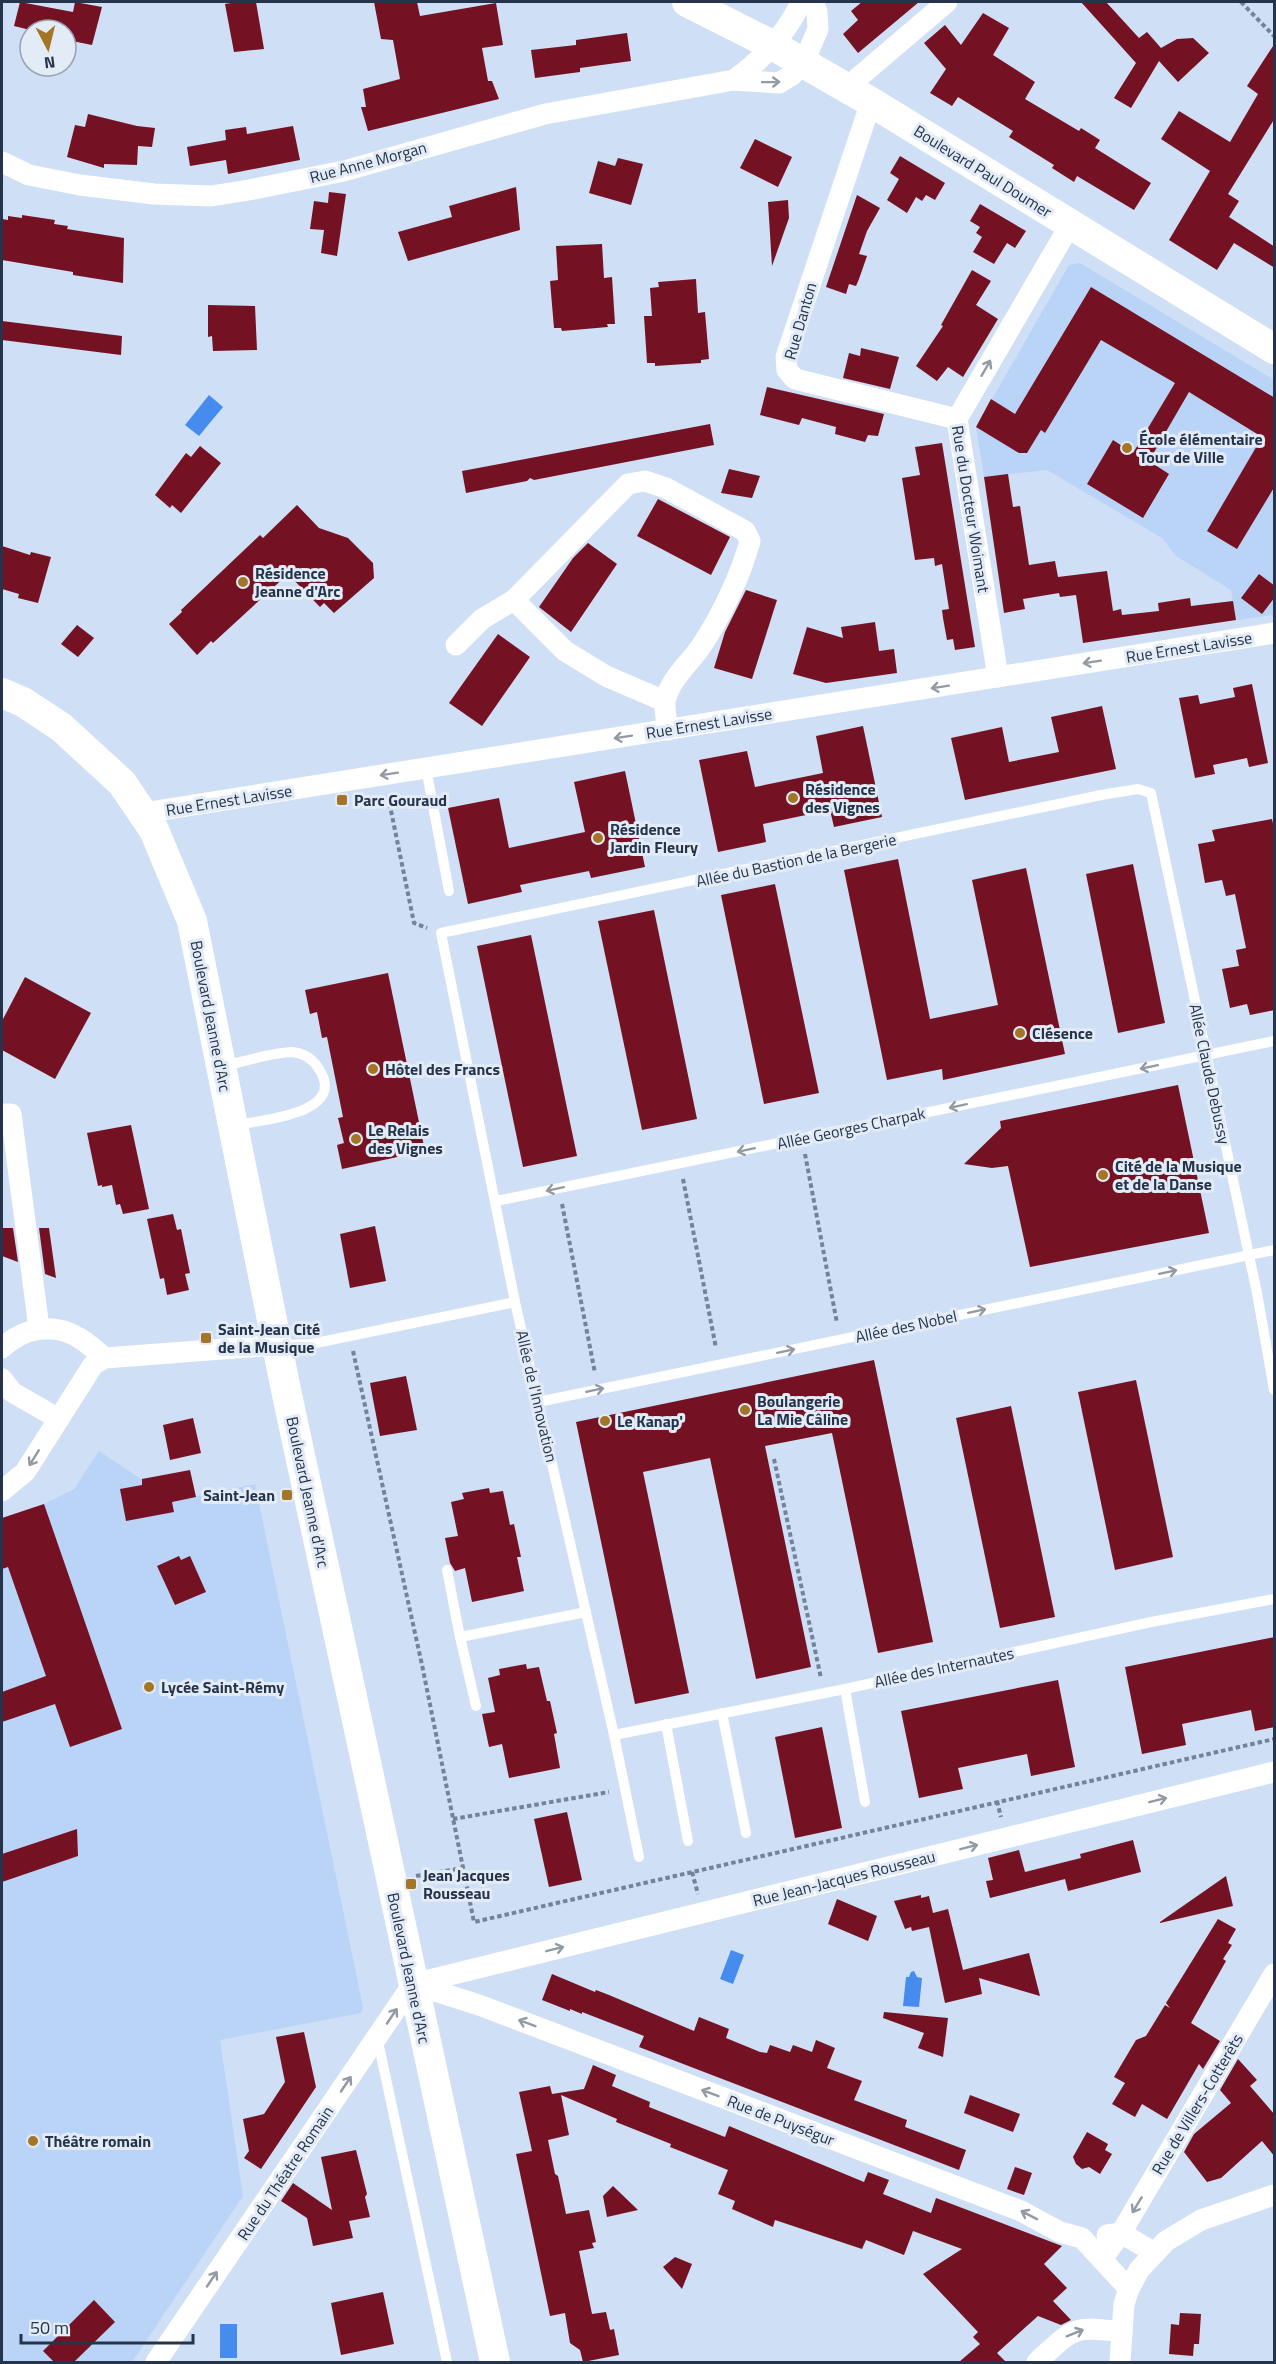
<svg xmlns="http://www.w3.org/2000/svg" width="1276" height="2364" viewBox="0 0 1276 2364" font-family="'Titillium Web',sans-serif">
<rect width="100%" height="100%" fill="#cfdff5"/>
<g fill="#bad4f8">
<polygon points="1080,263 1274,380 1274,615 1236,620 1231,590 1176,556 1162,538 1047,470 984,477 976,427 1069,265"/>
<polygon points="99,1451 141,1479 159,1476 164,1503 255,1484 363,2007 361,2013 220,2040 243,2196 132,2362 2,2362 2,1518 44,1504 74,1489"/>
</g>
<g fill="#458cee">
<polygon points="209,395 223,407 199,436 185,425"/>
<polygon points="731,1950 744,1955 733,1984 720,1979"/>
<polygon points="914,1971 917,1977 922,1978 919,2007 903,2006 906,1977 909,1977 911,1972"/>
<rect x="220" y="2324" width="17" height="34"/>
</g>
<g fill="#741224">
<polygon points="20,2 73,12 75,2 102,7 92,45 67,40 66,30 30,30 14,26"/>
<polygon points="237,2 256,2 264,49 234,52 225,4"/>
<polygon points="374,2 417,2 420,16 496,3 503,45 482,48 488,81 492,81 499,99 368,131 361,107 366,107 363,89 400,79 393,40 381,39"/>
<polygon points="862,2 919,2 858,53 843,34 858,20 851,11"/>
<polygon points="1081,2 1106,2 1139,38 1147,32 1161,48 1177,39 1193,38 1209,53 1178,82 1159,61 1131,108 1114,98 1136,63"/>
<polygon points="983,13 1009,28 993,55 1035,82 1025,99 1079,131 1081,128 1100,140 1095,148 1151,183 1134,210 1077,176 1074,182 1052,168 1054,165 1009,137 1013,131 958,97 952,106 930,93 946,69 924,43 945,25 961,45"/>
<polygon points="627,33 631,61 580,68 580,72 535,78 531,50 576,45 576,40"/>
<polygon points="1275,43 1275,118 1228,194 1239,201 1229,217 1275,247 1275,268 1234,243 1217,270 1169,240 1210,171 1161,139 1179,111 1230,142 1258,94 1247,86"/>
<polygon points="88,114 137,126 155,128 152,147 138,146 137,165 104,164 104,168 67,157 75,125 85,127"/>
<polygon points="293,126 300,160 228,174 226,160 190,166 187,147 226,140 225,130 246,127 247,134"/>
<polygon points="755,139 792,157 778,187 740,168"/>
<polygon points="900,156 945,183 935,200 926,195 922,201 916,197 907,213 887,200 899,179 890,173"/>
<polygon points="618,158 643,164 631,205 589,193 598,161 615,166"/>
<polygon points="516,187 520,230 408,261 398,232 452,217 449,206"/>
<polygon points="329,192 346,194 337,256 321,253 324,230 310,229 314,201 328,203"/>
<polygon points="857,195 880,208 867,231 859,254 867,256 859,279 856,286 849,284 846,294 826,287"/>
<polygon points="788,200 789,218 772,266 768,202"/>
<polygon points="980,204 1026,231 1015,248 1007,243 994,264 973,252 982,237 976,233 980,227 970,221"/>
<polygon points="22,215 55,220 54,224 68,226 67,229 124,238 123,283 73,275 73,272 2,260 2,219 8,220 8,216 22,218"/>
<polygon points="602,244 604,278 612,277 615,324 607,324 608,327 562,331 561,328 554,328 550,281 558,280 556,246"/>
<polygon points="972,270 991,281 976,305 998,319 963,377 948,367 937,381 916,366 943,326 941,325"/>
<polygon points="696,279 698,313 705,312 709,359 701,360 701,363 655,366 655,363 647,363 644,316 652,316 650,288 659,287 658,282"/>
<polygon points="1091,287 1275,398 1275,486 1237,549 1207,531 1262,437 1189,392 1149,461 1169,474 1143,518 1087,484 1113,440 1133,453 1175,383 1101,340 1045,433 1041,430 1027,453 1019,453 976,427 991,399 1015,414"/>
<polygon points="208,305 255,306 257,350 213,351 212,336 208,337"/>
<polygon points="2,321 122,336 121,355 2,340"/>
<polygon points="861,348 899,357 890,389 843,378 849,353 860,356"/>
<polygon points="767,387 884,414 878,436 868,435 865,442 835,434 836,427 802,418 799,425 760,415"/>
<polygon points="710,424 714,445 534,480 530,478 527,481 466,493 462,471"/>
<polygon points="942,443 975,647 955,650 953,639 947,640 943,618 942,610 949,609 942,564 935,566 934,558 915,560 902,478 920,475 915,447"/>
<polygon points="200,446 221,463 181,513 172,505 170,508 155,495 186,453 191,457"/>
<polygon points="729,469 760,476 752,498 721,493"/>
<polygon points="1008,474 1013,507 1020,506 1029,565 1055,561 1058,577 1107,571 1113,611 1121,609 1122,615 1159,611 1158,603 1190,598 1191,606 1233,601 1236,620 1083,643 1076,595 1060,597 1059,593 1023,599 1025,609 1004,613 984,477"/>
<polygon points="658,499 730,537 711,575 637,536"/>
<polygon points="297,505 319,528 348,538 373,563 374,578 334,613 324,603 320,607 288,574 213,643 211,641 197,655 169,624 182,612 181,610 260,535 263,538"/>
<polygon points="588,543 617,564 571,632 539,607 573,558"/>
<polygon points="2,546 30,555 31,552 51,557 38,603 18,598 19,594 2,589"/>
<polygon points="1259,574 1275,586 1275,597 1262,614 1241,598"/>
<polygon points="746,590 777,600 752,679 714,668 725,632"/>
<polygon points="875,622 879,651 894,649 897,673 826,683 793,674 807,627 843,638 841,627"/>
<polygon points="77,625 94,638 78,657 61,644"/>
<polygon points="498,634 530,657 482,726 449,703"/>
<polygon points="1252,684 1268,763 1249,767 1247,758 1213,765 1215,774 1195,778 1179,698 1198,695 1200,704 1235,697 1233,688"/>
<polygon points="1102,706 1116,769 965,800 951,738 1002,727 1009,762 1059,752 1051,717"/>
<polygon points="863,726 882,817 834,827 830,810 763,824 766,842 718,852 699,760 747,751 755,787 823,773 816,736"/>
<polygon points="625,771 645,867 591,878 589,871 520,885 522,892 468,904 448,808 499,798 509,848 585,832 574,782"/>
<polygon points="1272,819 1275,833 1275,1010 1250,1015 1247,1004 1230,1008 1222,969 1239,966 1236,950 1246,948 1235,894 1226,896 1222,880 1205,883 1198,844 1215,841 1212,830"/>
<polygon points="898,859 930,1019 998,1005 972,880 1026,868 1065,1054 943,1080 942,1069 887,1080 844,870"/>
<polygon points="1133,864 1165,1023 1118,1033 1086,874"/>
<polygon points="775,884 819,1093 764,1104 721,895"/>
<polygon points="654,910 697,1119 642,1130 598,921"/>
<polygon points="531,935 577,1156 523,1167 477,946"/>
<polygon points="388,973 425,1151 342,1169 337,1145 344,1143 338,1118 343,1117 327,1037 322,1038 317,1012 310,1014 305,990"/>
<polygon points="25,977 91,1013 55,1079 2,1050 2,1021"/>
<polygon points="1178,1085 1209,1233 1030,1267 1008,1166 992,1168 964,1164 1001,1128 1000,1121"/>
<polygon points="131,1125 149,1209 123,1214 120,1204 116,1205 112,1185 102,1187 102,1185 98,1186 87,1133"/>
<polygon points="173,1214 177,1230 181,1229 190,1273 185,1274 189,1290 167,1295 164,1278 160,1279 147,1219"/>
<polygon points="375,1226 386,1281 350,1288 340,1234"/>
<polygon points="2,1228 13,1228 18,1262 2,1256"/>
<polygon points="39,1228 49,1228 56,1278 45,1274"/>
<polygon points="874,1360 933,1642 878,1653 832,1433 765,1446 811,1667 756,1679 710,1458 643,1472 689,1693 635,1704 576,1422"/>
<polygon points="406,1376 417,1430 380,1436 370,1383"/>
<polygon points="1136,1380 1173,1557 1115,1570 1078,1392"/>
<polygon points="1011,1406 1055,1617 1000,1628 956,1418"/>
<polygon points="193,1418 201,1453 170,1460 163,1425"/>
<polygon points="190,1470 196,1497 172,1502 174,1512 126,1521 120,1489 142,1485 142,1479"/>
<polygon points="489,1488 490,1493 503,1491 510,1525 514,1524 521,1557 517,1557 524,1591 472,1602 465,1568 455,1571 450,1563 445,1538 458,1536 451,1502 464,1499 462,1493"/>
<polygon points="44,1504 122,1729 70,1747 55,1704 2,1722 2,1692 46,1676 8,1567 2,1569 2,1518"/>
<polygon points="179,1556 181,1560 190,1556 206,1592 175,1605 157,1566"/>
<polygon points="1275,1637 1275,1727 1255,1731 1251,1710 1182,1724 1186,1745 1142,1754 1125,1667"/>
<polygon points="526,1664 527,1669 539,1667 547,1701 550,1701 557,1733 554,1734 560,1768 509,1778 502,1744 489,1747 482,1714 495,1712 488,1678 500,1675 499,1669"/>
<polygon points="1058,1680 1075,1767 1031,1776 1027,1754 958,1768 963,1789 919,1798 901,1711"/>
<polygon points="822,1727 842,1828 795,1838 775,1737"/>
<polygon points="567,1812 582,1880 549,1887 534,1819"/>
<polygon points="77,1829 78,1856 2,1882 2,1854"/>
<polygon points="1133,1840 1141,1872 1068,1891 1065,1879 990,1898 986,1881 993,1880 988,1858 1019,1850 1025,1872 1081,1858 1080,1854"/>
<polygon points="1226,1876 1233,1906 1160,1923 1160,1922"/>
<polygon points="921,1895 921,1898 929,1896 933,1913 948,1909 963,1970 1029,1953 1040,1996 979,1978 982,1994 945,2003 929,1927 912,1931 911,1927 905,1929 894,1901"/>
<polygon points="837,1899 877,1916 868,1941 828,1924"/>
<polygon points="1218,1919 1236,1929 1228,1943 1232,1945 1223,1959 1226,1961 1191,2023 1220,2041 1203,2069 1199,2064 1167,2119 1142,2104 1135,2117 1112,2104 1125,2083 1114,2077 1136,2040 1146,2036 1165,2005 1170,2008 1166,2003"/>
<polygon points="552,1974 595,1992 596,1990 609,1995 694,2031 699,2017 729,2029 726,2038 760,2052 767,2053 770,2045 790,2052 793,2045 812,2052 816,2040 835,2048 827,2068 862,2081 854,2100 907,2120 905,2127 966,2150 959,2170 639,2047 644,2036 582,2012 582,2014 570,2009 570,2011 542,2000"/>
<polygon points="884,2012 948,2018 943,2057 918,2048 924,2033 883,2018"/>
<polygon points="304,2032 316,2087 261,2169 244,2158 249,2151 243,2119 264,2114 285,2082 276,2037"/>
<polygon points="1238,2059 1257,2080 1250,2086 1275,2115 1275,2157 1262,2141 1221,2178 1207,2182 1184,2152 1194,2134 1231,2103 1220,2090"/>
<polygon points="593,2065 616,2075 612,2086 650,2102 649,2107 725,2137 729,2126 864,2182 868,2172 889,2180 883,2194 931,2213 936,2198 1062,2246 1044,2264 1067,2288 1053,2301 1071,2320 1061,2325 1038,2316 997,2353 1006,2362 959,2362 980,2344 973,2337 978,2332 923,2274 962,2249 913,2231 904,2255 866,2240 862,2249 775,2220 773,2227 732,2209 735,2201 718,2194 728,2170 670,2147 671,2144 616,2122 617,2119 561,2095 569,2135 548,2140 555,2174 558,2176 566,2214 589,2210 596,2242 592,2243 594,2248 579,2251 592,2314 606,2312 610,2330 614,2329 619,2355 583,2362 580,2350 570,2343 565,2313 550,2316 516,2154 532,2151 519,2092 550,2086 552,2094 584,2089"/>
<polygon points="970,2095 1020,2114 1013,2132 964,2113"/>
<polygon points="1087,2132 1108,2144 1105,2150 1112,2154 1100,2174 1089,2167 1082,2169 1076,2164 1073,2157"/>
<polygon points="356,2150 367,2194 365,2197 370,2217 349,2221 353,2238 313,2246 307,2218 281,2201 293,2183 332,2210 321,2157"/>
<polygon points="1015,2167 1032,2173 1024,2195 1007,2189"/>
<polygon points="613,2186 638,2210 607,2217 603,2196"/>
<polygon points="675,2257 692,2264 682,2289 663,2267"/>
<polygon points="383,2292 394,2344 341,2355 331,2303"/>
<polygon points="94,2300 115,2322 74,2362 54,2362 43,2351"/>
<polygon points="1180,2313 1201,2314 1199,2344 1194,2344 1193,2356 1169,2354 1171,2324 1179,2325"/>
</g>
<g fill="none" stroke-linecap="round" stroke-linejoin="round">
<g stroke="#738399" stroke-width="4" stroke-dasharray="4.5 3" stroke-linecap="butt">
<polyline points="1241,2 1274,36"/>
<polyline points="388,796 414,923 427,928"/>
<polyline points="805,1154 837,1323"/>
<polyline points="683,1179 716,1348"/>
<polyline points="562,1204 595,1373"/>
<polyline points="353,1351 422,1665 474,1922 1274,1739"/>
<polyline points="774,1459 821,1678"/>
<polyline points="997,1801 1001,1817"/>
<polyline points="453,1819 609,1792"/>
<polyline points="692,1872 698,1894"/>
<polyline points="416,1876 463,1868"/>
</g>
<g stroke="#fff" stroke-width="10">
<polyline points="426,768 449,891"/>
<path d="M 223,1066 C 242,1062 274,1052 292,1052 C 304,1053 313,1059 319,1069 C 348,1114 261,1120 236,1125"/>
<polyline points="496,1201 1274,1041"/>
<polyline points="280,1345 311,1344 515,1302"/>
<polyline points="538,1402 1274,1250"/>
<polyline points="447,1570 460,1637"/>
<polyline points="845,1689 865,1802"/>
<polyline points="476,1706 460,1637 586,1612"/>
<polyline points="722,1713 746,1833"/>
<polyline points="666,1724 688,1841"/>
<polyline points="614,1735 845,1689 1151,1622 1274,1599"/>
<polyline points="639,1857 614,1735 515,1302 441,933 1101,795 1138,789 1151,793 1257,1293 1274,1390"/>
<polyline points="377,2037 447,2362"/>
</g>
<g stroke="#fff" stroke-width="21">
<path d="M 734,80 C 763,59 786,35 801,2"/>
<polyline points="846,88 947,2"/>
<polyline points="871,102 786,357 787,370 795,379 957,419"/>
<polyline points="2,162 29,175 80,185 154,194 211,196 249,190 344,171 545,114 734,80 779,83 792,75 803,64 818,29 817,12 813,2"/>
<polyline points="514,600 565,651 606,676 664,701"/>
<path d="M 456,645 L 482,619 L 514,600 L 628,484 L 645,481 L 666,488 L 745,531 L 750,541 C 741,575 721,616 702,645 C 691,662 671,678 666,698 C 663,707 667,720 668,730"/>
<polyline points="998,677 957,419 1070,225"/>
<polyline points="143,813 1274,633"/>
<polyline points="2,1114 11,1114 39,1328"/>
<path d="M 2,1348 C 22,1329 53,1321 79,1338 C 88,1343 96,1351 105,1358"/>
<polyline points="2,1379 12,1392 59,1419"/>
<polyline points="2,1491 25,1472 93,1365 105,1358 277,1345"/>
<polyline points="413,1984 1274,1772"/>
<polyline points="413,1984 479,2005 1021,2211 1060,2232 1082,2238 1129,2289"/>
<polyline points="1107,2235 1121,2233 1155,2253"/>
<polyline points="1102,2259 1121,2233 1274,1974"/>
<polyline points="156,2362 413,1984"/>
<path d="M 1037,2362 C 1073,2329 1072,2325 1122,2332"/>
<polyline points="1120,2362 1124,2304 1129,2289 1139,2270 1166,2241 1201,2220 1274,2195"/>
</g>
<g stroke="#fff" stroke-width="30">
<polyline points="687,2 774,46 871,102 1274,349"/>
<polyline points="2,693 23,702 61,727 122,783 154,830 192,921 286,1390 495,2362"/>
</g>
</g>
<defs><path id="oneway-shaft" d="M-6 0H5M1.5-3L5.5 0L1.5 3" fill="none" stroke-width="1.6" stroke-linecap="round" stroke-linejoin="round" transform="scale(1.5)"/></defs>
<g stroke="#929aa4">
<use href="#oneway-shaft" transform="translate(771 82) rotate(-1)"/>
<use href="#oneway-shaft" transform="translate(986 368) rotate(-60)"/>
<use href="#oneway-shaft" transform="translate(1092 662) rotate(171)"/>
<use href="#oneway-shaft" transform="translate(940 687) rotate(171)"/>
<use href="#oneway-shaft" transform="translate(623 737) rotate(171)"/>
<use href="#oneway-shaft" transform="translate(389 774) rotate(171)"/>
<use href="#oneway-shaft" transform="translate(1149 1067) rotate(168)"/>
<use href="#oneway-shaft" transform="translate(958 1106) rotate(168)"/>
<use href="#oneway-shaft" transform="translate(746 1150) rotate(168)"/>
<use href="#oneway-shaft" transform="translate(555 1189) rotate(168)"/>
<use href="#oneway-shaft" transform="translate(1168 1272) rotate(-12)"/>
<use href="#oneway-shaft" transform="translate(977 1311) rotate(-12)"/>
<use href="#oneway-shaft" transform="translate(786 1351) rotate(-12)"/>
<use href="#oneway-shaft" transform="translate(595 1390) rotate(-12)"/>
<use href="#oneway-shaft" transform="translate(34 1458) rotate(122)"/>
<use href="#oneway-shaft" transform="translate(1158 1800) rotate(-14)"/>
<use href="#oneway-shaft" transform="translate(969 1847) rotate(-14)"/>
<use href="#oneway-shaft" transform="translate(555 1949) rotate(-14)"/>
<use href="#oneway-shaft" transform="translate(392 2016) rotate(-56)"/>
<use href="#oneway-shaft" transform="translate(527 2023) rotate(-159)"/>
<use href="#oneway-shaft" transform="translate(346 2084) rotate(-56)"/>
<use href="#oneway-shaft" transform="translate(710 2093) rotate(-159)"/>
<use href="#oneway-shaft" transform="translate(1137 2205) rotate(121)"/>
<use href="#oneway-shaft" transform="translate(1029 2215) rotate(-153)"/>
<use href="#oneway-shaft" transform="translate(212 2279) rotate(-56)"/>
<use href="#oneway-shaft" transform="translate(1075 2333) rotate(-22)"/>
</g>
<g fill="#a37527" stroke="#e3ebf6" stroke-width="2">
<circle cx="1127" cy="448" r="6"/>
<circle cx="243" cy="582" r="6"/>
<circle cx="793" cy="798" r="6"/>
<rect x="336" y="794" width="12" height="12" rx="3"/>
<circle cx="598" cy="838" r="6"/>
<circle cx="1020" cy="1033" r="6"/>
<circle cx="373" cy="1069" r="6"/>
<circle cx="356" cy="1139" r="6"/>
<circle cx="1103" cy="1175" r="6"/>
<rect x="200" y="1332" width="12" height="12" rx="3"/>
<circle cx="745" cy="1410" r="6"/>
<circle cx="605" cy="1421" r="6"/>
<rect x="281" y="1489" width="12" height="12" rx="3"/>
<circle cx="149" cy="1687" r="6"/>
<rect x="405" y="1878" width="12" height="12" rx="3"/>
<circle cx="33" cy="2141" r="6"/>
</g>
<g text-anchor="middle" dominant-baseline="central" stroke-width="6" stroke-linejoin="round" paint-order="stroke">
<g font-size="16" fill="#25344a" stroke="#e3ebf6">
<text transform="translate(368 162) rotate(-15)">Rue Anne Morgan</text>
<text transform="translate(983 171) rotate(32)">Boulevard Paul Doumer</text>
<text transform="translate(800 321) rotate(-74)">Rue Danton</text>
<text transform="translate(971 509) rotate(81)">Rue du Docteur Woimant</text>
<text transform="translate(1189 647) rotate(-9)">Rue Ernest Lavisse</text>
<text transform="translate(709 723) rotate(-9)">Rue Ernest Lavisse</text>
<text transform="translate(229 800) rotate(-9)">Rue Ernest Lavisse</text>
<text transform="translate(796 860) rotate(-12)">Allée du Bastion de la Bergerie</text>
<text transform="translate(211 1016) rotate(79)">Boulevard Jeanne d'Arc</text>
<text transform="translate(1210 1074) rotate(78)">Allée Claude Debussy</text>
<text transform="translate(851 1128) rotate(-12)">Allée Georges Charpak</text>
<text transform="translate(906 1326) rotate(-12)">Allée des Nobel</text>
<text transform="translate(537 1396) rotate(77)">Allée de l'Innovation</text>
<text transform="translate(308 1492) rotate(78)">Boulevard Jeanne d'Arc</text>
<text transform="translate(944 1667) rotate(-12)">Allée des Internautes</text>
<text transform="translate(844 1878) rotate(-14)">Rue Jean-Jacques Rousseau</text>
<text transform="translate(409 1968) rotate(78)">Boulevard Jeanne d'Arc</text>
<text transform="translate(1197 2104) rotate(-59)">Rue de Villers-Cotterêts</text>
<text transform="translate(781 2120) rotate(21)">Rue de Puységur</text>
<text transform="translate(285 2173) rotate(-56)">Rue du Théatre Romain</text>
</g>
<g font-size="16" font-weight="bold" fill="#25344a" stroke="#e3ebf6" text-anchor="start">
<text x="1139" y="439">École élémentaire<tspan x="1139" dy="18">Tour de Ville</tspan></text>
<text x="255" y="573">Résidence<tspan x="255" dy="18">Jeanne d'Arc</tspan></text>
<text x="805" y="789">Résidence<tspan x="805" dy="18">des Vignes</tspan></text>
<text x="354" y="800">Parc Gouraud</text>
<text x="610" y="829">Résidence<tspan x="610" dy="18">Jardin Fleury</tspan></text>
<text x="1032" y="1033">Clésence</text>
<text x="385" y="1069">Hôtel des Francs</text>
<text x="368" y="1130">Le Relais<tspan x="368" dy="18">des Vignes</tspan></text>
<text x="1115" y="1166">Cité de la Musique<tspan x="1115" dy="18">et de la Danse</tspan></text>
<text x="218" y="1329">Saint-Jean Cité<tspan x="218" dy="18">de la Musique</tspan></text>
<text x="757" y="1401">Boulangerie<tspan x="757" dy="18">La Mie Câline</tspan></text>
<text x="617" y="1421">Le Kanap'</text>
<text x="275" y="1495" text-anchor="end">Saint-Jean</text>
<text x="161" y="1687">Lycée Saint-Rémy</text>
<text x="423" y="1875">Jean Jacques<tspan x="423" dy="18">Rousseau</tspan></text>
<text x="45" y="2141">Théâtre romain</text>
</g>
</g>
<rect width="1276" height="2364" fill="none" stroke="#25344a" stroke-width="6"/>
<g transform="translate(48 48) rotate(173)"><circle r="28" fill="#e3ebf6" stroke="#97a2b1" stroke-width="1.5"/>
<path d="M0-4.5L10 22L0 15L-10 22Z" fill="#a37527"/>
<text y="-9" font-size="16" font-weight="bold" text-anchor="middle" fill="#25344a">N</text>
</g>
<path d="M21 2334v9h172v-9" fill="none" stroke="#25344a" stroke-width="3"/>
<text x="30" y="2334" font-size="18" fill="#25344a" stroke="#e3ebf6" stroke-width="4.5" paint-order="stroke">50 m</text>
</svg>
